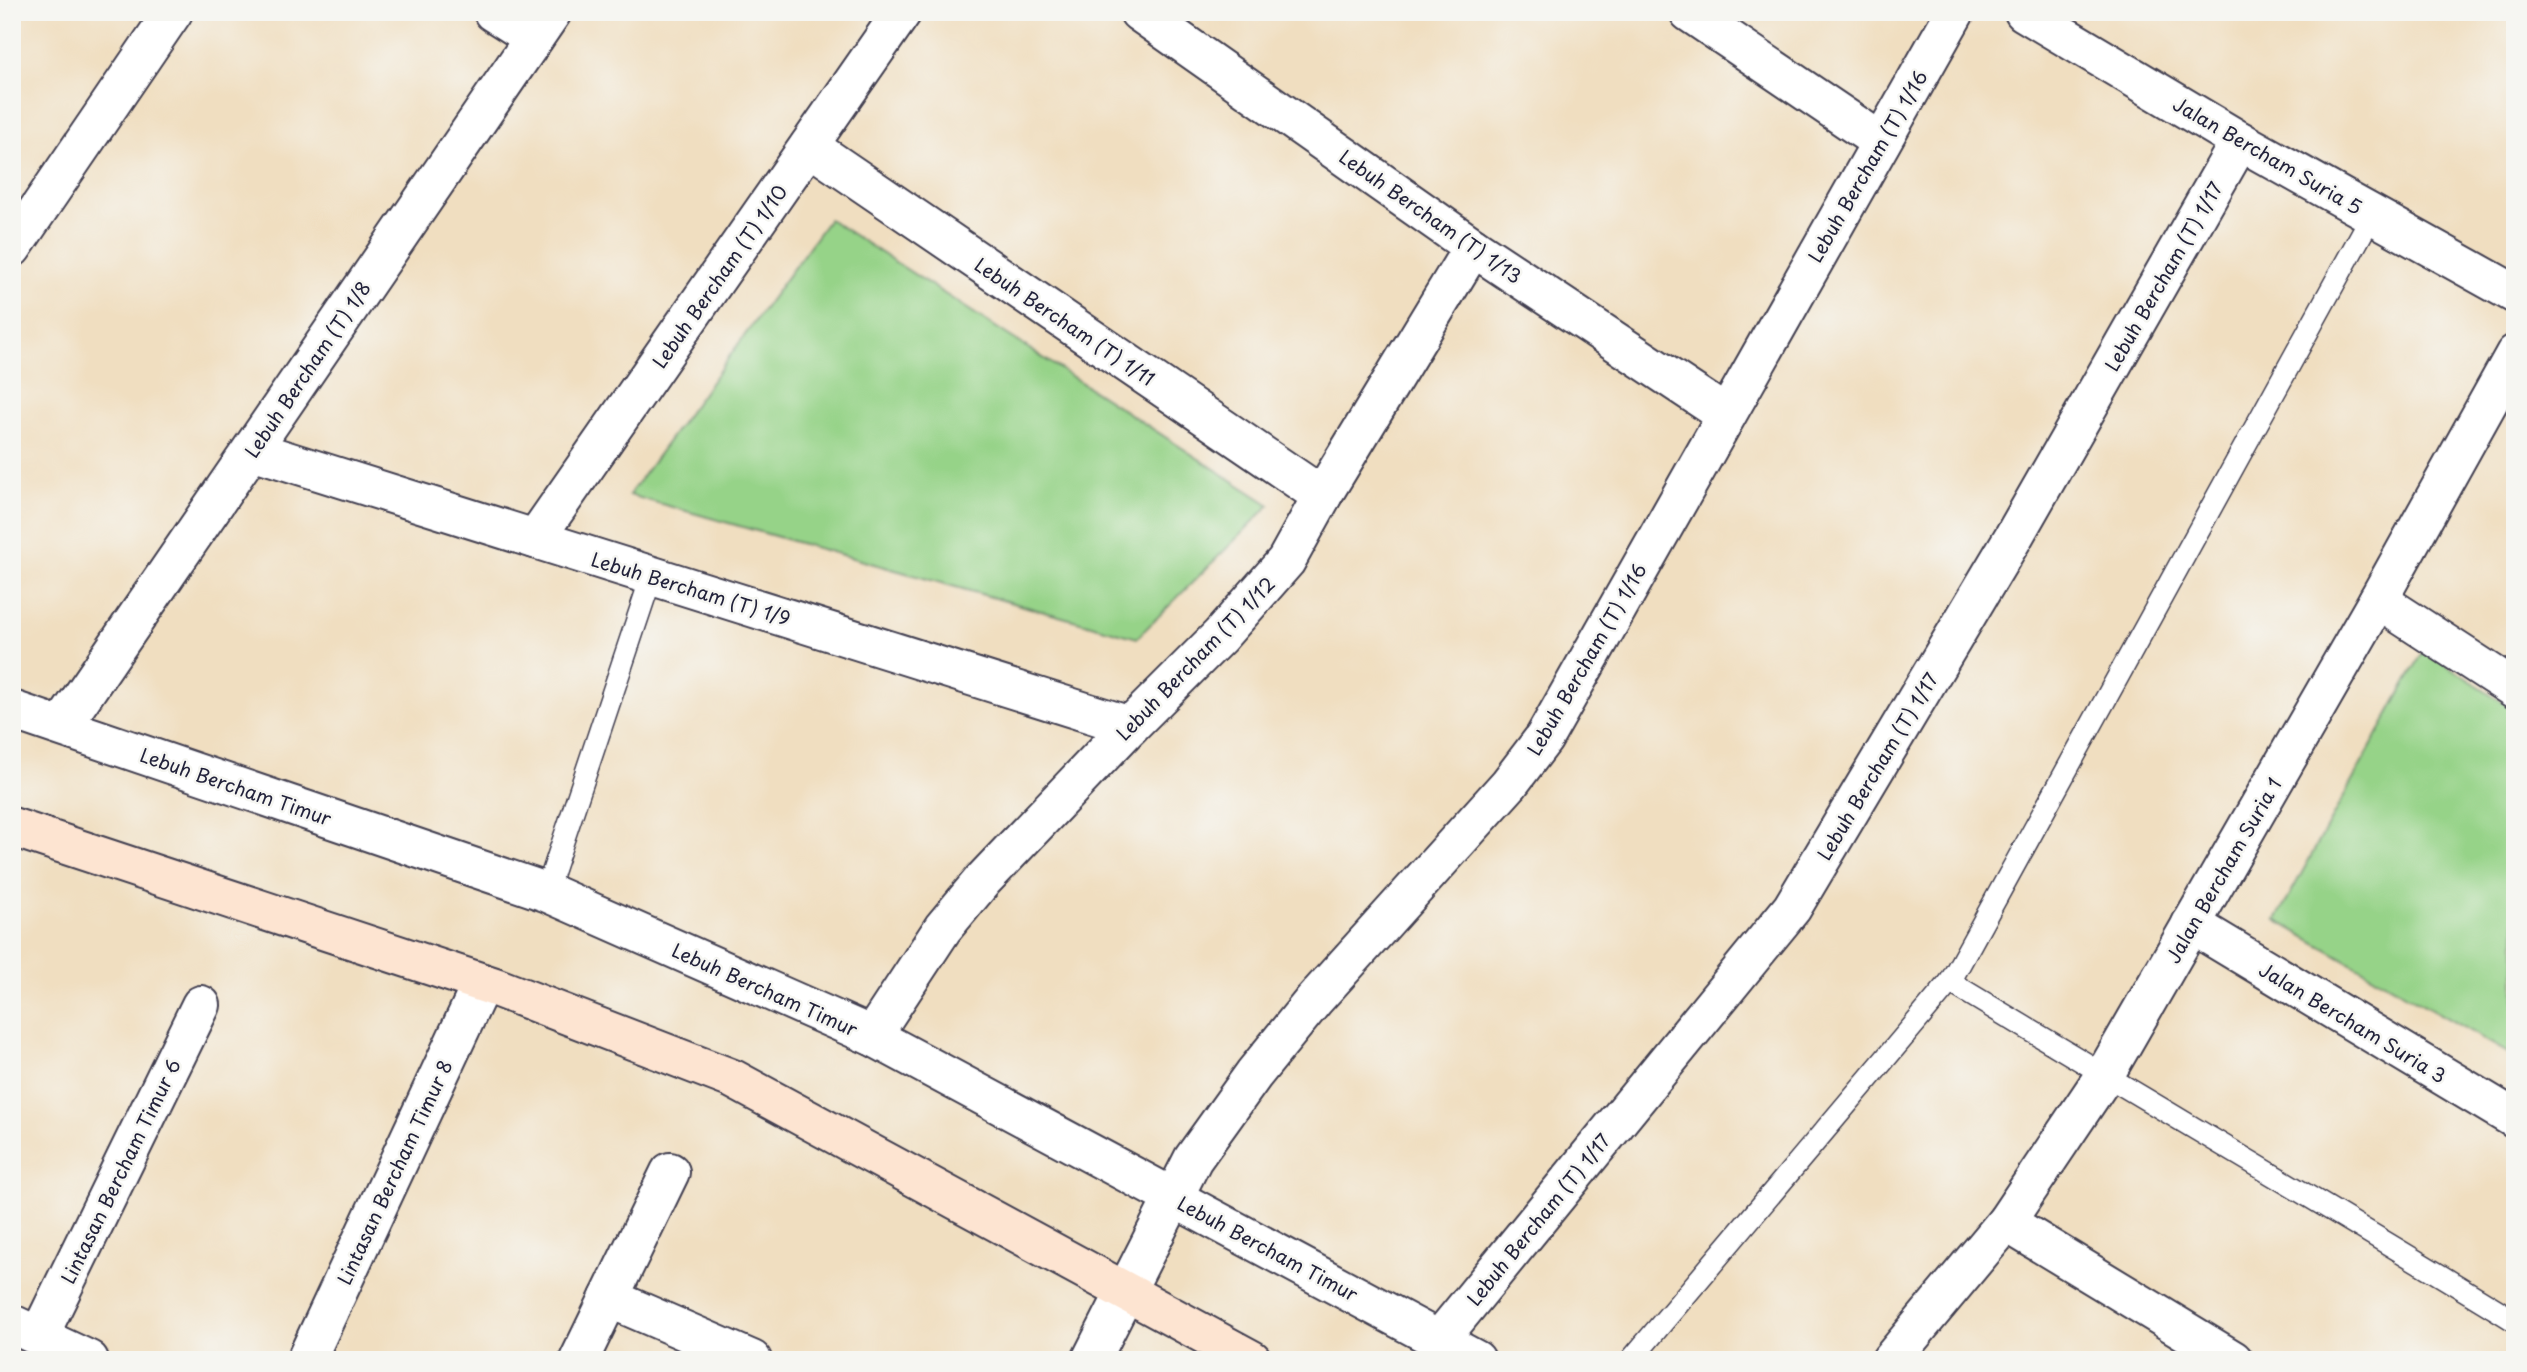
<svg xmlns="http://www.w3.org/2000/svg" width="2527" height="1372" viewBox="0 0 2527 1372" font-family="'Playpen Sans',sans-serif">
<rect width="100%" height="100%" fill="#f6f6f2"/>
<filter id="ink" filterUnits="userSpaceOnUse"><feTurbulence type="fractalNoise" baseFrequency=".0143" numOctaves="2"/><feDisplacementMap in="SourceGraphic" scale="14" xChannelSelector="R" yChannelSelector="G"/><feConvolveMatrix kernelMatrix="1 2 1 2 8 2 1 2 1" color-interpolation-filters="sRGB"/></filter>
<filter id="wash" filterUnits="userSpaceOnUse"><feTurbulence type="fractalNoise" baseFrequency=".00686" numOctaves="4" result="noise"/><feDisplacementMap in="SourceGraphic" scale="28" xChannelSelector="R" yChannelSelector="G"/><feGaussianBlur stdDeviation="1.57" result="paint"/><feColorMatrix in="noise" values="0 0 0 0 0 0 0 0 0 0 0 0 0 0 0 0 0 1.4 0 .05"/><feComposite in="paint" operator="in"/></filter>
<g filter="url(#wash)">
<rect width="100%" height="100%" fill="#f0dec0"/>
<g fill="#96d388" stroke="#5c7a62" stroke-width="2">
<polygon points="829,219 1270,505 1137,638 629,495"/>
<polygon points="2424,650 2515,710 2515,1057 2276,920"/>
</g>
</g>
<g filter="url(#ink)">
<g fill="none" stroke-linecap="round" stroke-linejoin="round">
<g stroke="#413e4f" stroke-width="24">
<g id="lane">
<polyline points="546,892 652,575"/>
<path d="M 1950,982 C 2138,1096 2328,1206 2515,1321"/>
<polyline points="1631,1360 1950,982 2372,215"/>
</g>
</g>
<g stroke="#413e4f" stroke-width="42">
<g id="street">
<polyline points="493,12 534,38"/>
<polyline points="1139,12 1473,247 1726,415"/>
<polyline points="1689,12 1881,142"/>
<polyline points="2024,12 2240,141 2515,294"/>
<polyline points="809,146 1322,496"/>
<polyline points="12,248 173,12"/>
<polyline points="252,450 1130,726"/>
<polyline points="535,539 902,12"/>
<polyline points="2378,600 2515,689"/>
<polyline points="12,710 546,892 872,1036 1476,1360"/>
<polyline points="62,726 552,12"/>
<polyline points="2191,924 2515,1119"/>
<polyline points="872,1036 943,928 983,880 1130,726 1220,636 1286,561 1322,496 1473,247"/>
<polyline points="2006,1222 2233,1360"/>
<polyline points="609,1298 752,1360"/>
<polyline points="12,1324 89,1360"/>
<polyline points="39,1336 201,1005"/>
<polyline points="1439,1340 1792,908 2014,536 2240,141"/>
<polyline points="306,1360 482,983"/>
<polyline points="579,1360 670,1172"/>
<polyline points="1091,1360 1193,1159 1254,1074 1314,1000 1509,784 1544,738 1955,12"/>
<polyline points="1891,1360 2006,1222 2104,1076 2378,600 2515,354"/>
</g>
</g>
<g stroke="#413e4f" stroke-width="42">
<polyline id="secondary" points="12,827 495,987 733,1079 1252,1360"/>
</g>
<use href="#lane" stroke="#fff" stroke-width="21"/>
<use href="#street" stroke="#fff" stroke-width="38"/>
<use href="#secondary" stroke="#fde4d1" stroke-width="38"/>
</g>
</g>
<g text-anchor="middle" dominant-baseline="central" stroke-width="5" stroke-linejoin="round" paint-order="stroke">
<g font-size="19" fill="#22223b" stroke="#f6f6f2">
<text transform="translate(2268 155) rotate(30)">Jalan Bercham Suria 5</text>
<text transform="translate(1867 166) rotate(-60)">Lebuh Bercham (T) 1/16</text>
<text transform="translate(1431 216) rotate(35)">Lebuh Bercham (T) 1/13</text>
<text transform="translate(719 276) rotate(-55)">Lebuh Bercham (T) 1/10</text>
<text transform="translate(2163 276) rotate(-60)">Lebuh Bercham (T) 1/17</text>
<text transform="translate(1065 321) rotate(34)">Lebuh Bercham (T) 1/11</text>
<text transform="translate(307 369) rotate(-56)">Lebuh Bercham (T) 1/8</text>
<text transform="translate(691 588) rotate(17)">Lebuh Bercham (T) 1/9</text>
<text transform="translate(1195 658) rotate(-46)">Lebuh Bercham (T) 1/12</text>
<text transform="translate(1586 659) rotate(-60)">Lebuh Bercham (T) 1/16</text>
<text transform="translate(1877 766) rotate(-59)">Lebuh Bercham (T) 1/17</text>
<text transform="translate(236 786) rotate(19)">Lebuh Bercham Timur</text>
<text transform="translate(2223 870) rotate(-60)">Jalan Bercham Suria 1</text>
<text transform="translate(765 989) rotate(24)">Lebuh Bercham Timur</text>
<text transform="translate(2353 1022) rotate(31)">Jalan Bercham Suria 3</text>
<text transform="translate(120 1171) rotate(-64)">Lintasan Bercham Timur 6</text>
<text transform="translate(394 1172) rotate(-65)">Lintasan Bercham Timur 8</text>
<text transform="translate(1538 1219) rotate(-51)">Lebuh Bercham (T) 1/17</text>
<text transform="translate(1268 1248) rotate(28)">Lebuh Bercham Timur</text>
</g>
</g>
<rect width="2527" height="1372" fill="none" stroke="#f6f6f2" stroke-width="42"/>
</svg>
